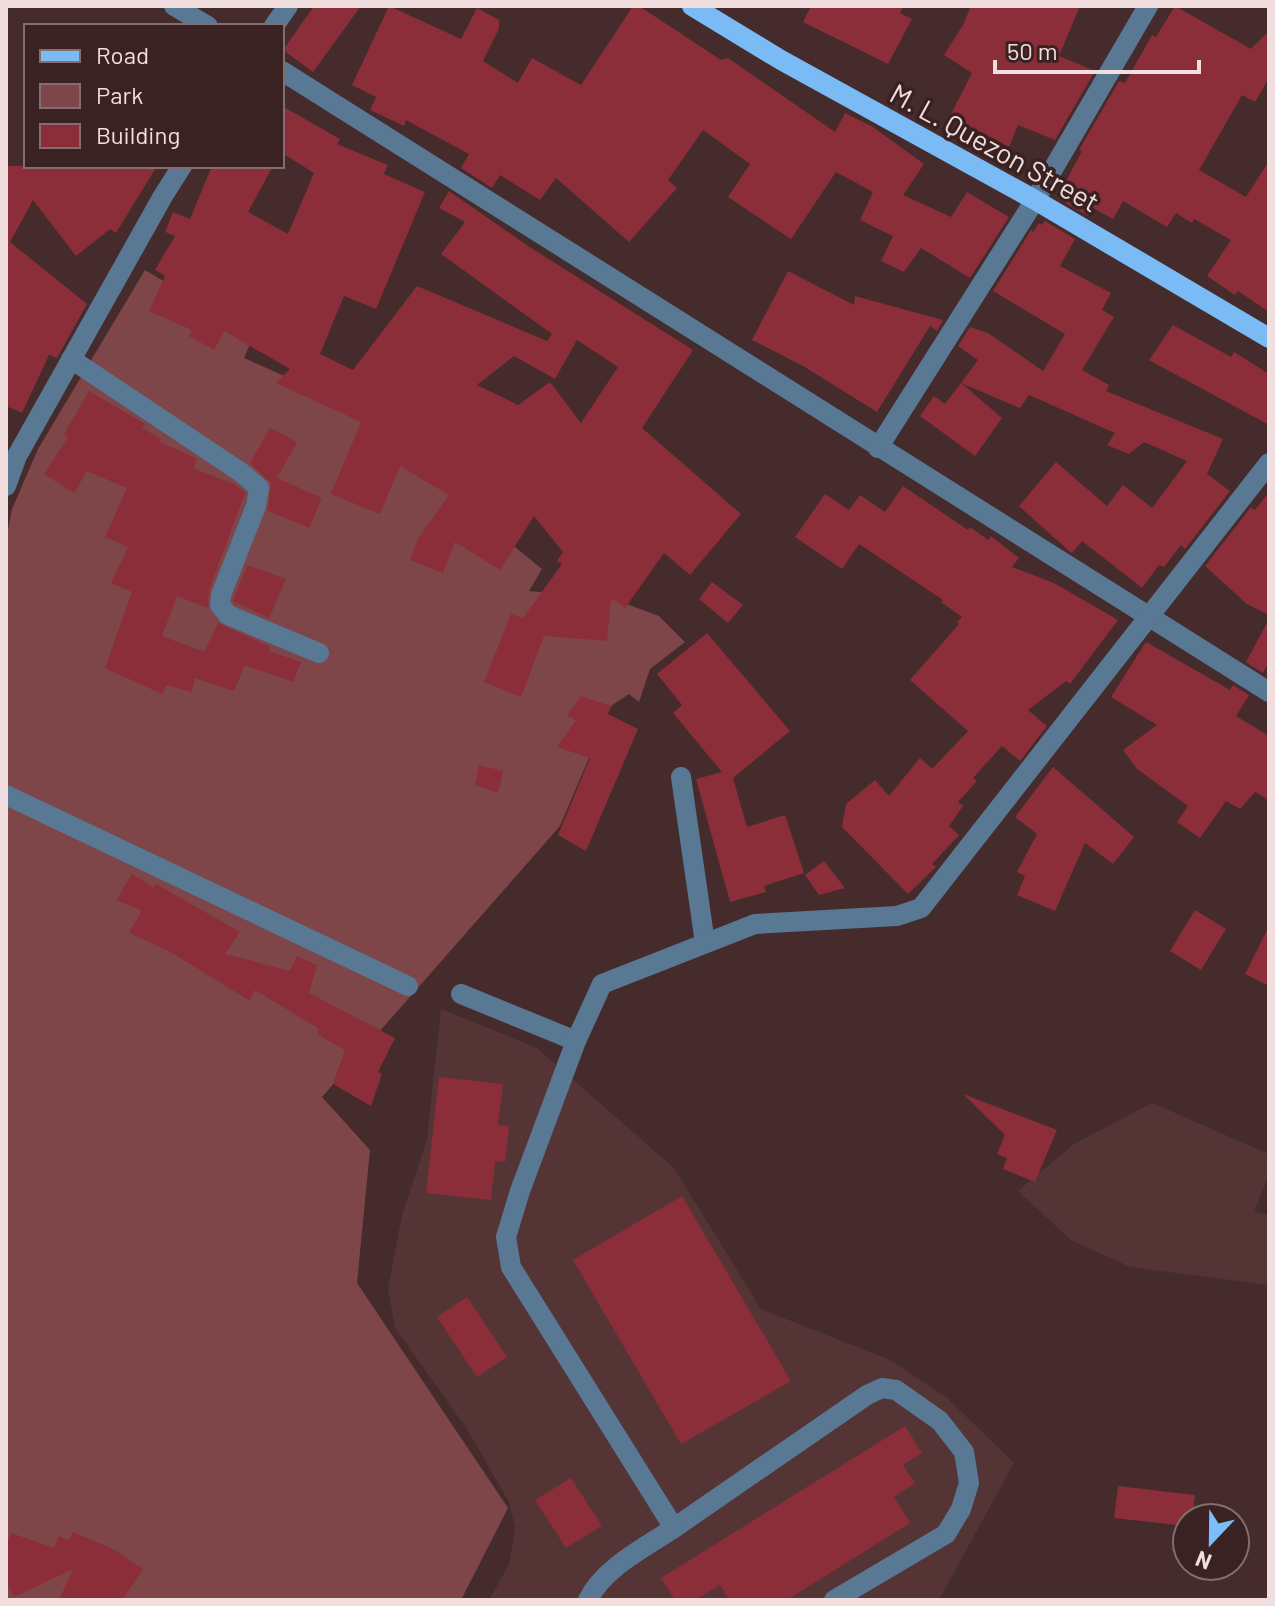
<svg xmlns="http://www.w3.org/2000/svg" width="1275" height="1606" viewBox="0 0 1275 1606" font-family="Barlow,sans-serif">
<rect width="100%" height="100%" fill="#452b2c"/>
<g fill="#553436">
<polygon points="441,1009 537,1048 674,1168 761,1309 890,1360 946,1397 1014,1463 939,1600 489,1600 509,1564 515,1528 509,1502 465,1426 395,1328 388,1289 402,1215 427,1139"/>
<polygon points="1152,1103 1269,1154 1269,1174 1254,1212 1269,1215 1269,1285 1130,1267 1071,1240 1018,1191 1074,1144"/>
</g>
<polygon fill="#7e4649" points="145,270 254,335 244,358 417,435 439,485 542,569 529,591 613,599 659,616 685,642 650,669 639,702 629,694 611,706 560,826 322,1097 370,1150 357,1283 508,1508 461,1600 6,1600 6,540 12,509 38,449"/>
<g fill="#8b2e39" fill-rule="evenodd">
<polygon points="314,6 361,6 313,72 283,50"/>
<polygon points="389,6 461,39 477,8 499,20 499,29 483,61 518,83 532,58 581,85 633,6 639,6 721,60 728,58 835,132 845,113 873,127 924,164 903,195 951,217 967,192 1009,217 970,278 921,248 904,272 881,261 893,236 860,220 873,192 836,172 791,239 728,197 750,164 703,130 668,180 677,188 629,242 556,178 540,200 500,175 492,188 461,168 469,154 406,120 404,126 370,110 376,97 352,85"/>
<polygon points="811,6 904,6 900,13 912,19 888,64 803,22"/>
<polygon points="971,6 1080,6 1059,56 1095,71 1055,140 1018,125 1009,147 950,116 972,73 944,55 963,25"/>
<polygon points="1175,6 1251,49 1269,31 1269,78 1255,102 1242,95 1199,170 1246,197 1269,161 1269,312 1238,291 1235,295 1207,276 1231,240 1194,219 1192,223 1176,213 1167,227 1123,201 1113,219 1093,208 1088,216 1057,198 1082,151 1079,150 1119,81 1125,83 1152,35 1156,37"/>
<path d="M 282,106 L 340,139 L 337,144 L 388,165 L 384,174 L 425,192 L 376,309 L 344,296 L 320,354 L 353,370 L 417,286 L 547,341 L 552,334 L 441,254 L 465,222 L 439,208 L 449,191 L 528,246 L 693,350 L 642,428 L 741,514 L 690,575 L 664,553 L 625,608 L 611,598 L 607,641 L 544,636 L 521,697 L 484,682 L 511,614 L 523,618 L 562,564 L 557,561 L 563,552 L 534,516 L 500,570 L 455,542 L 443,573 L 410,560 L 418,539 L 449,495 L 400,466 L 380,514 L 331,494 L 361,422 L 276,383 L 290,369 L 224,331 L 214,350 L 189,336 L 192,330 L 149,311 L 165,276 L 155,270 L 175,236 L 165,232 L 173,212 L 190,219 L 212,166 L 273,166 L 248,212 L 288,234 L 314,173 L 282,153 ZM 577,340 L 618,367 L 581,423 L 550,382 L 518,405 L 477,385 L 514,356 L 555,379 Z"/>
<polygon points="6,166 157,166 116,233 110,229 76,256 33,200 10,242 87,304 57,358 49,355 22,413 6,406"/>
<polygon points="1045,221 1075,239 1060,266 1111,293 1102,310 1114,317 1082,370 1109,385 1106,391 1223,439 1207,474 1230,491 1185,549 1181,545 1164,567 1159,565 1142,588 1082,541 1072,553 1069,551 1019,506 1056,462 1107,506 1123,485 1152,508 1187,461 1144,442 1129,454 1107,445 1115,433 1029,395 1020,408 961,383 978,360 958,346 970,327 988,333 1043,371 1065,334 993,291 1031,230 1033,232 1039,223 1042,225"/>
<polygon points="788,271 854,305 855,296 943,320 937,331 930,326 877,412 803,366 752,340"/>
<polygon points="1173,325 1231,357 1234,352 1269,374 1269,425 1149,360"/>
<polygon points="961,383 1002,418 975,456 920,416 934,396 945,404"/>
<polygon points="89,391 145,424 142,428 161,439 160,442 197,459 193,468 236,485 245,493 209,590 208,608 177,596 162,636 204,652 218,623 270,647 269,651 301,662 293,682 245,665 234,691 195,678 192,692 166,685 162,694 105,668 132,592 111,583 128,547 105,537 127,488 87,471 74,493 44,474 68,437 64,434"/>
<polygon points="270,428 297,442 277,478 322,498 309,528 268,511 271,483 250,463"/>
<polygon points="903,486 968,530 970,527 988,540 991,536 1019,558 1012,567 1054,583 1118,620 1070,684 1066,681 1028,710 1047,726 1020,761 1002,746 973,778 977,781 958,802 963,806 949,826 959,835 932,864 936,867 908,894 842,827 846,804 875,780 889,796 920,758 932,769 968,731 910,680 959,624 957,622 962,617 941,602 943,600 859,544 842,569 795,537 825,494 849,510 860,495 885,512"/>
<polygon points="1269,492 1269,615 1247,604 1205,566 1251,507 1255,510"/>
<polygon points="247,565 286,579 269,618 233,601"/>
<polygon points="712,582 743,605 728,623 699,599"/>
<polygon points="1269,619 1269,662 1263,673 1246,662"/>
<polygon points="707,633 790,731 733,778 747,827 785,815 804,873 764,886 766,892 730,902 696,779 722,772 673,713 682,705 657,674"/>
<polygon points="1146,642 1230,690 1233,685 1249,695 1236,716 1269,736 1269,800 1255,792 1240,809 1226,801 1200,838 1177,822 1188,806 1137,769 1123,750 1157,725 1111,697"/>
<polygon points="581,696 611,706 608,714 638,729 586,851 558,835 590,758 557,747 576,720 567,716"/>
<polygon points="479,765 503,771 498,793 475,785"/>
<polygon points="1053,767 1134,837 1113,864 1085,843 1055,911 1017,895 1025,876 1017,872 1037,834 1015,817"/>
<polygon points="824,861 845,888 819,895 805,875"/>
<polygon points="132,874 154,888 156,884 240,932 225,954 290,971 297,956 317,965 309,993 395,1038 378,1072 382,1074 371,1106 333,1084 345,1050 317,1034 319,1029 255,990 250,1001 169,951 129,933 142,910 116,900"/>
<polygon points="1195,910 1226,929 1201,970 1170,951"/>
<polygon points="1269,926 1269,986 1245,974"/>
<polygon points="439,1077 503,1084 498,1125 509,1126 505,1162 495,1161 491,1200 426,1193"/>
<polygon points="963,1094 1057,1130 1035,1182 1003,1169 1007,1158 997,1154 1005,1135"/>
<polygon points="682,1196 791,1381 681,1444 573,1260"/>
<polygon points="467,1297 507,1357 477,1377 437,1317"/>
<polygon points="905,1426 922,1453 903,1465 915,1483 894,1497 910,1523 787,1600 729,1600 720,1585 695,1600 675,1600 661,1578"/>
<polygon points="571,1478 602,1526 566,1548 535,1500"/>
<polygon points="1118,1486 1195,1495 1192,1518 1187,1518 1187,1526 1114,1518"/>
<polygon points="73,1532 113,1549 143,1569 122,1600 59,1600 73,1569 14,1597 6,1581 6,1545 11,1533 54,1548 59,1536 69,1540"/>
</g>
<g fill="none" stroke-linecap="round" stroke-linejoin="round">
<g stroke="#597894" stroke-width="20">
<polyline points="174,6 208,26"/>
<polyline points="274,26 288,6"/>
<polyline points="282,71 1269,692"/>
<polyline points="71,359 242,473 259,488 256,506 221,595 220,605 228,615 319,653"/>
<polyline points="878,448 1035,200 1148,6"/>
<polyline points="6,486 17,456 163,196 182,166"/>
<polyline points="681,777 705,943"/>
<polyline points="6,795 408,986"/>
<polyline points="461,994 576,1041"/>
<polyline points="674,1528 867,1395 882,1388 896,1390 940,1421 964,1452 969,1483 961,1509 946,1534 834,1600"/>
<path d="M 588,1600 C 603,1568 646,1547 674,1528 L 511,1267 L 506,1237 L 520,1191 L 576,1041 L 602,984 L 755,924 L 897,916 L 921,908 L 1269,463"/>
</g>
<polyline stroke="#7abbf5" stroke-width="20" points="692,6 781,60 1035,200 1269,338"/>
</g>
<g text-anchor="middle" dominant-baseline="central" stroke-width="7" stroke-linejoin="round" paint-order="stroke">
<g font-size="28" fill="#f1dfdf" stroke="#3a2122">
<text transform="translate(995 147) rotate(29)">M. L. Quezon Street</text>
</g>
</g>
<rect width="1275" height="1606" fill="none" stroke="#f1dfdf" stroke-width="16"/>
<rect x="24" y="24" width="260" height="144" fill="#3a2122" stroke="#836d6e" stroke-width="2"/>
<rect x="40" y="50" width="40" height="12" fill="#7abbf5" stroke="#836d6e" stroke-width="2"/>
<text x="96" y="64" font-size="24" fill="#f1dfdf">Road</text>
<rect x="40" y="84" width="40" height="24" fill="#7e4649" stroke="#836d6e" stroke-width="2"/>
<text x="96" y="104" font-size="24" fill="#f1dfdf">Park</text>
<rect x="40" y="124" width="40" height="24" fill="#8b2e39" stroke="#836d6e" stroke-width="2"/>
<text x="96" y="144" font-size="24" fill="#f1dfdf">Building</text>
<g transform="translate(1211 1542) rotate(202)"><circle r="38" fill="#3a2122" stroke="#836d6e" stroke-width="2"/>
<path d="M0-6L14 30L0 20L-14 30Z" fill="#7cbef9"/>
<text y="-12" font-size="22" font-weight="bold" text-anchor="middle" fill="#f1dfdf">N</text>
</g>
<path d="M995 60v12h204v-12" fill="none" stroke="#f1dfdf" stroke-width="4"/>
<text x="1007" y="60" font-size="24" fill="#f1dfdf" stroke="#3a2122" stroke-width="6" paint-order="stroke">50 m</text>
</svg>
